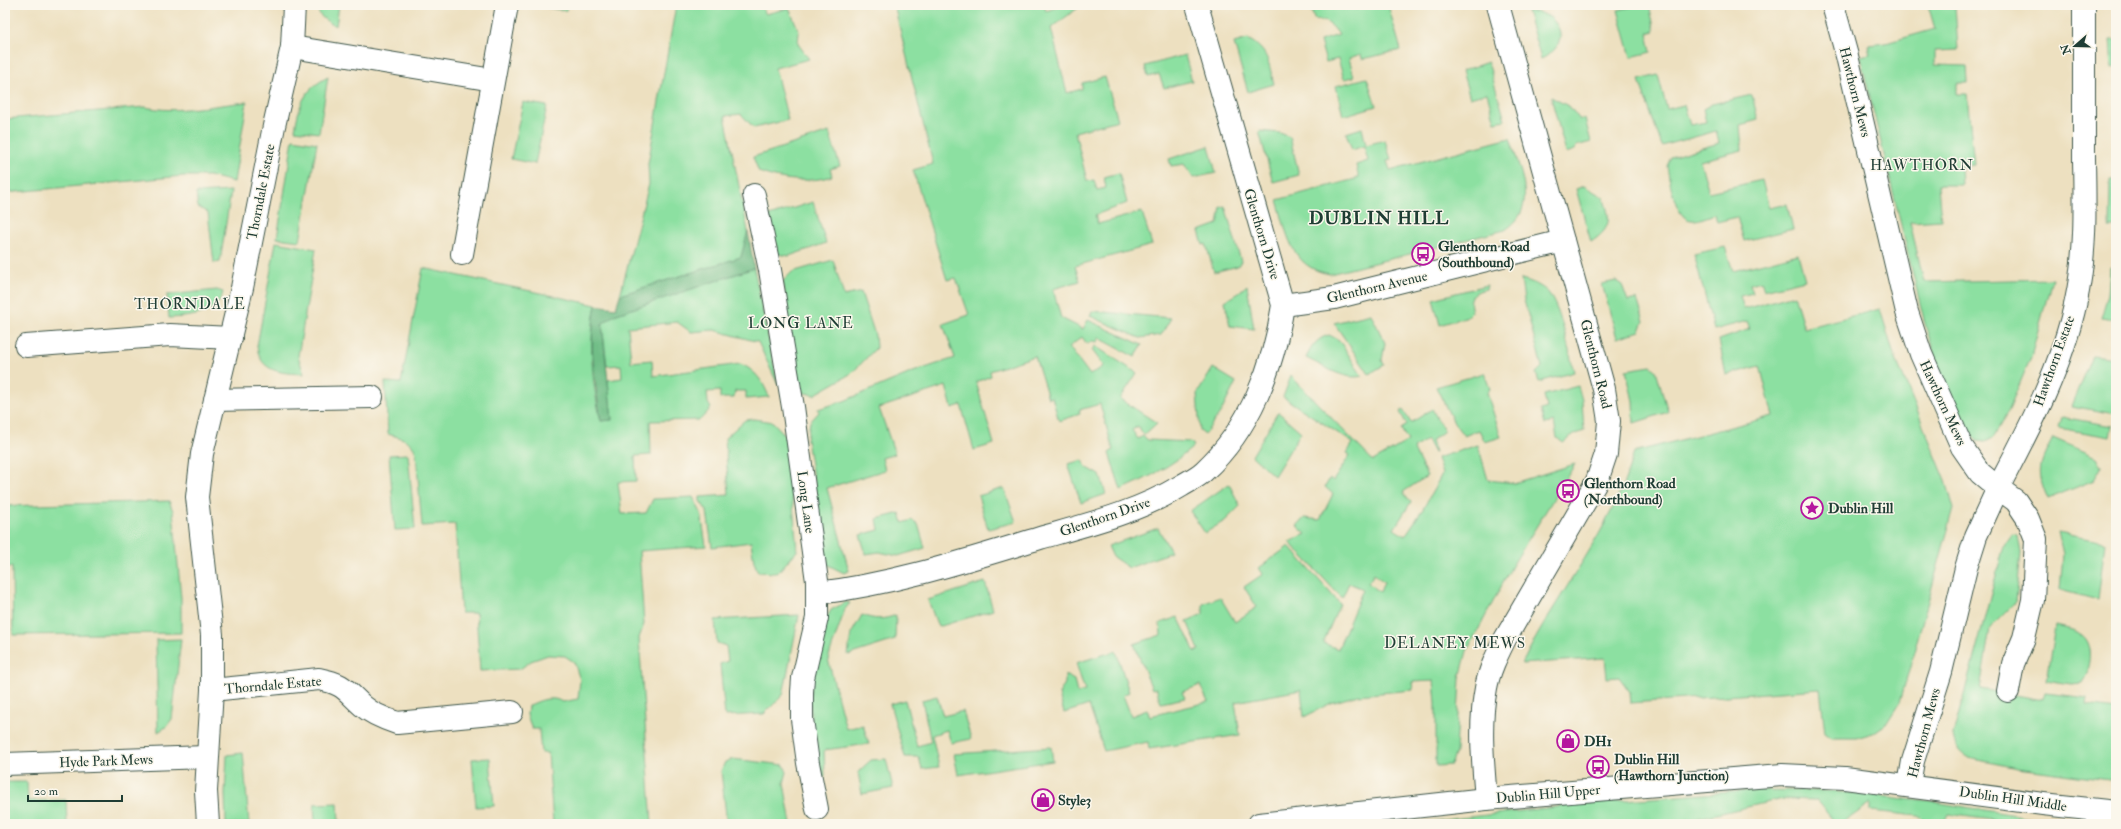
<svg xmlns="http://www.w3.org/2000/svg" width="2121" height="829" viewBox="0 0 2121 829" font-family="'IM FELL Double Pica',serif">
<rect width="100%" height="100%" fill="#fbf7ec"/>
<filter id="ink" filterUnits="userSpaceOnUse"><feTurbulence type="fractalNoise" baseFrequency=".025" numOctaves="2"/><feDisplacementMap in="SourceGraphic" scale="8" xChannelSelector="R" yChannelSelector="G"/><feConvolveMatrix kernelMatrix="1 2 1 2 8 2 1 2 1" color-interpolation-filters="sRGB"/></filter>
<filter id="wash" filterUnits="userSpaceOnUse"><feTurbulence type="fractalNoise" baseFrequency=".012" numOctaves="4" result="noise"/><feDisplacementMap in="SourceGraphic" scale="16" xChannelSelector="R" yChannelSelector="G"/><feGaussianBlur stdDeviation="0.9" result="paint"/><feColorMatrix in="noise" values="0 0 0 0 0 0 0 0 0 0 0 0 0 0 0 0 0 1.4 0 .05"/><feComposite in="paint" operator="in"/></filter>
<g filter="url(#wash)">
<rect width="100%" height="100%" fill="#ede0c0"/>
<g fill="#8ce0a1" stroke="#568e6a" fill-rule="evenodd">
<path d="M 316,5 L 339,5 L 336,26 C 326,21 318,17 316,5 Z"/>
<polygon points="545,5 567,5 566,11 544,7"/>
<polygon points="676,5 760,5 766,14 789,8 799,31 798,44 809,59 775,68 788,120 754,128 741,114 725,116 748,231 741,257 620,295 649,184 648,164"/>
<path d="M 894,5 L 906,5 L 907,9 L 921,5 L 1044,5 L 1046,11 L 1058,7 L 1058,5 L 1082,5 L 1051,28 L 1067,93 L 1082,89 L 1082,83 L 1105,77 L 1118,120 L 1075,132 L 1087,181 L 1094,180 L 1097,190 L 1106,188 L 1104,177 L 1119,173 L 1127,203 L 1095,215 L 1098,224 L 1142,212 L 1152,245 L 1075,266 L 1080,281 L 1053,289 L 1061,318 L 1083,329 L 1088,320 L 1142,345 L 1135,357 L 1099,338 L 1097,342 L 1093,341 L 1087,344 L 1082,337 L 1069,347 L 1090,375 L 1104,366 L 1092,350 L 1095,346 L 1137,373 L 1120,399 L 1157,423 L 1144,435 L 1138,426 L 1132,430 L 1138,439 L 1143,436 L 1148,440 L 1191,442 L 1194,446 C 1172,466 1148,478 1121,490 L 1109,453 L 1113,450 L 1100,404 L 1079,410 L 1080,414 L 1059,421 L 1052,397 L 1048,398 L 1035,356 L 990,371 L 991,376 L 976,382 L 994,444 L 974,450 L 961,405 L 952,408 L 946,386 L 879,408 L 895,454 L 882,458 L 885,470 L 827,488 L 849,571 L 844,573 L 828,565 L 826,560 L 807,439 L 810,422 L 819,412 L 818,409 L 844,401 L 913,372 L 955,358 L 943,324 L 969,315 L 956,278 L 947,280 L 913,170 L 933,164 Z"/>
<path d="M 1310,5 L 1388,5 L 1401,50 L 1362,59 L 1361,54 L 1349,58 L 1354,77 L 1344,79 L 1338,59 L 1326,62 L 1320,41 L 1339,35 C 1332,24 1327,21 1314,19 Z"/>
<polygon points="1639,5 1649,5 1655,31 1647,33 1651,52 1631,57 1618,10"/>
<path d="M 1928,5 L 1955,5 L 1958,50 L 1935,51 L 1935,65 L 1967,66 L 1968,83 L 1957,83 L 1957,94 L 1967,94 L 1974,165 L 1961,166 L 1962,185 L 1938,185 L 1941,220 L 1910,222 L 1924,282 L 2052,279 L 2031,357 L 2009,409 L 1993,438 L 1985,442 L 1977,441 C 1951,413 1938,364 1926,328 L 1860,56 L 1870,54 L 1868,45 L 1886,43 L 1935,29 Z"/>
<path d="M 1527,11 C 1536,12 1546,13 1553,20 C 1568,36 1557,52 1541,59 Z"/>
<path d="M 1248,39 C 1269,51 1268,62 1274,84 L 1248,92 L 1234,43 Z"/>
<polygon points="2110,40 2116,40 2116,67 2112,68"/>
<polygon points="1185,55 1192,81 1164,88 1159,74 1148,77 1145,66"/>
<polygon points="1488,62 1505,120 1495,122 1487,93 1470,98 1462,71"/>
<path d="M 1658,75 L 1667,109 L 1684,105 L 1690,125 L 1706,122 L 1703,109 L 1712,104 L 1752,95 L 1758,120 L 1740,125 L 1742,150 L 1700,161 L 1709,192 L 1762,180 L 1769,208 L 1787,204 L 1793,229 L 1744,241 L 1737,217 L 1717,222 L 1715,214 C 1708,216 1698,221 1691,220 C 1675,219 1669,178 1667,166 L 1671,157 L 1719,143 L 1716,131 L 1662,146 L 1639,80 Z"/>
<path d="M 328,77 L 319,133 L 295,130 C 299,105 303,90 328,77 Z"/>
<polygon points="1367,78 1376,106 1343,116 1336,86"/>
<polygon points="1551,97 1570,107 1580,120 1585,119 1591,142 1576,146 1575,150 1566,153"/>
<path d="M 247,102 L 234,182 L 209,176 L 183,176 L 5,193 L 5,119 L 145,107 C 177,114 215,105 247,102 Z"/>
<polygon points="523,102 547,106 535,164 511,159"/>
<path d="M 1362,128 L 1366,145 L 1385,140 L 1391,160 L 1387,161 L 1390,170 L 1510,138 C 1519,169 1540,208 1505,230 L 1330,274 C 1290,268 1287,232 1277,200 L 1359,178 L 1356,165 L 1368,161 L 1364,146 L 1352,150 L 1346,133 Z"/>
<polygon points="1259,131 1280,133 1290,137 1299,175 1273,182"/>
<path d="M 829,132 L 840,166 L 830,169 L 832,176 C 810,183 781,181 759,172 L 753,157 Z"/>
<polygon points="293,139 317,143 300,241 277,238"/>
<polygon points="1209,146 1216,173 1193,178 1184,164 1171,166 1169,159"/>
<polygon points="2110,180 2116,180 2116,228 2109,228"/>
<path d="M 1584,186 L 1603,197 C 1611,219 1612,228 1591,242 L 1576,189 Z"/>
<polygon points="231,191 220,262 214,263 208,213 198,207 196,193"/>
<polygon points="813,202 826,243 789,256 778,254 769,216"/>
<polygon points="1225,206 1241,261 1238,266 1214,272 1206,244 1203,245 1199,231 1218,224 1221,207"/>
<path d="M 276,242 L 316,249 L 298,356 L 304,374 C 282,373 260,373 257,346 Z"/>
<path d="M 1725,247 L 1733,271 L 1798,254 L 1805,280 L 1764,290 L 1761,281 L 1750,284 L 1753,293 L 1740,296 L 1744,309 L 1794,295 L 1804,328 L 1880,309 L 1893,352 L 1946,481 L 1954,508 L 1900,702 L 1886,724 L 1873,733 L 1856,738 L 1832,738 L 1825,733 L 1820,689 L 1631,703 L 1630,692 L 1619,677 L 1607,678 L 1605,658 L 1522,664 C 1557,592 1613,531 1634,452 L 1773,416 L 1760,366 L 1726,375 L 1719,340 L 1750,329 L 1747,321 L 1714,330 L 1694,254 Z"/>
<polygon points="833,260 844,296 861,292 875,335 876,348 852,373 814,395 800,392 783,281 792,272"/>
<polygon points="2110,267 2116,268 2116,320 2101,318 2108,294"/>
<path d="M 423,268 L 596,305 C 588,342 592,384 601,421 L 612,420 L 608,380 L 622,378 L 621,365 L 607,366 L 602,324 L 614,315 L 754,268 L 778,385 L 758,342 L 714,330 L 691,332 L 677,322 L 628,327 L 631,362 L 652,360 L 653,376 L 740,364 C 755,369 764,383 769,397 L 746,399 L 746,391 L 735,391 L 734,398 L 720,398 L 720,391 L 707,392 L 708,403 L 711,408 L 700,420 L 650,421 L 651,455 L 635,456 L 636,481 L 618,482 L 622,514 L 646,513 L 653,499 L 693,497 L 701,513 L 706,546 L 639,551 L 644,624 L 639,638 L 652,824 L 553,824 L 548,753 L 541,753 L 539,729 L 532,729 L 527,715 L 528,706 C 538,701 552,695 562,702 L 578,699 L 580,680 L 574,662 L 565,656 L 548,655 L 531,661 L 520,669 L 480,671 L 476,613 L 461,613 L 455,524 L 422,526 L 416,453 C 411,439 401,438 388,434 L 385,382 L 401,383 Z"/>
<path d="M 1521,279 C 1531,281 1545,287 1550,295 C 1563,317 1568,348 1574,372 L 1539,382 L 1536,373 L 1542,367 L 1524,300 Z"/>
<polygon points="1616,281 1622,285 1628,301 1637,299 1644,321 1640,331 1617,338 1602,284"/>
<polygon points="1247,285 1254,329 1230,326 1225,301 1238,293"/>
<path d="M 1487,285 L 1486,289 C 1472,292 1468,297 1472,312 L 1468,316 L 1440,325 L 1433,299 Z"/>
<path d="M 217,290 L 223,292 C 218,315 189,317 169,318 L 167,295 Z"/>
<polygon points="1092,311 1171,318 1161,335 1140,338 1090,316"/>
<polygon points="1371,314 1385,343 1382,360 1384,365 1369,374 1334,323"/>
<path d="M 1329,335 L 1339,340 L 1362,376 C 1344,381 1322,365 1306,358 C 1311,347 1317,338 1329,335 Z"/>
<polygon points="2092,355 2116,358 2116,414 2071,406"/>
<polygon points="1651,366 1656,370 1668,412 1634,423 1633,401 1626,370"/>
<polygon points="1213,368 1236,382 1222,410 1205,434 1200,430 1197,394"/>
<polygon points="1484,373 1490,389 1487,393 1501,437 1485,442 1479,430 1464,436 1454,423 1436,387"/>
<path d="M 1291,376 L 1373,461 L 1408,441 L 1401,429 L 1407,425 L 1400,412 L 1403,410 L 1411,423 L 1432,409 L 1444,431 L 1431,441 L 1435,453 L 1434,453 L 1427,440 L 1413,448 L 1427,476 L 1403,492 L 1411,502 L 1394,529 L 1405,536 L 1423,509 L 1442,474 L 1437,458 L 1478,445 L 1488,480 L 1514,483 L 1575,464 L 1512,566 L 1467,651 L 1460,678 L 1456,752 L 1451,765 L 1436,766 L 1436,703 L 1434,681 L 1412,682 L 1413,690 L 1358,695 L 1331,703 L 1304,717 L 1301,690 L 1235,702 L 1240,735 L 1149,749 L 1148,742 L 1104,751 L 1089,705 L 1064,713 L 1059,694 L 1065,683 L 1065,675 L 1074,680 L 1077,693 L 1085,691 L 1076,663 L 1116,651 L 1129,692 L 1123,695 L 1131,716 L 1147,710 L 1150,716 L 1208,702 L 1200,685 L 1182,692 L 1185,698 L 1161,703 L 1156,688 L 1152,689 L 1134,644 L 1161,635 L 1160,623 L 1178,617 L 1195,652 L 1199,650 L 1187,621 L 1203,614 L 1203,604 L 1220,597 L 1235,622 L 1257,607 L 1244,587 L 1263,574 L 1259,568 L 1289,546 L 1340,604 L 1323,643 L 1338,649 L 1363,589 L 1349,583 L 1342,598 L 1289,542 L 1306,534 L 1297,526 L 1304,518 L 1320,520 L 1333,494 L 1325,487 L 1330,478 L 1333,481 L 1350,455 L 1347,453 L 1353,443 L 1283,397 ZM 1374,574 L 1384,582 L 1380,592 L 1368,583 Z"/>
<polygon points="1578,386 1582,400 1584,431 1573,435 1563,443 1557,438 1554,422 1545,424 1541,410 1547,408 1544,395"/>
<polygon points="1278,412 1301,432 1274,476 1252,456"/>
<polygon points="2062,417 2112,426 2110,437 2059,428"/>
<polygon points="755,419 773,422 787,437 797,551 777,573 758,572 754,562 751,542 712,547 707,511 700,501 700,497 729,495 725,438 745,420"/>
<path d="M 2053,438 L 2097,457 L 2102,466 L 2094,480 L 2048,499 C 2035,470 2040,464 2053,438 Z"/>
<polygon points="408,454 415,529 395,530 389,455"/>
<polygon points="1083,460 1086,467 1100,475 1106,494 1081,503 1068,464"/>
<polygon points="1229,484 1240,506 1226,520 1205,533 1190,511"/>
<polygon points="1004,488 1016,522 988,529 978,496"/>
<polygon points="169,501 173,511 181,598 181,633 13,635 12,567 5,567 5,506"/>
<polygon points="900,513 903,523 912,520 918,524 925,548 898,556 879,552 866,554 860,535 879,530 877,519"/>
<polygon points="1158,528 1171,552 1129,568 1113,557 1108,546"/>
<polygon points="2058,533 2105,542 2098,600 2060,590 2063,554"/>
<path d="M 2012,535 L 2018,536 L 2021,553 L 2016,602 L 1990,628 L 1980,689 L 2043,700 L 2045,693 L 2088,698 L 2087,705 L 2116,709 L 2116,781 L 2017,768 L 1969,758 C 1959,753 1954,746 1953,735 L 1998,568 L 2004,546 Z"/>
<polygon points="985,582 993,610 938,627 928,600"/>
<polygon points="846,602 850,603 845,609 828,659 846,729 863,725 869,744 824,750 825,777 817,778 810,703 812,679 827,617 831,610"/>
<polygon points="799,615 783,695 764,714 725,716 720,664 728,661 726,646 717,643 715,620"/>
<path d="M 862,615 C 874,620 884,620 896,615 L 895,640 L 848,655 L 851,634 Z"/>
<path d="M 2055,626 C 2063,628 2075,630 2082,635 C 2096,646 2090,671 2082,683 L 2071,684 L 2046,680 Z"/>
<polygon points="181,639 172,719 166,727 158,732 156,640"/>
<polygon points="937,696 943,716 963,711 971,739 951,743 947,730 932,735 939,767 922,769 919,757 905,757 890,704 905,700 917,746 931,742 922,700"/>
<polygon points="1051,747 1053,761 958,775 954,754"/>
<polygon points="243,753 249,824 226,824 225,794 227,755"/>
<polygon points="490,758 494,806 476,807 472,759"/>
<polygon points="733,759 784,765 787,772 784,783 791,824 727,824 721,771 725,762"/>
<polygon points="886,759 893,788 862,794 858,772 871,760"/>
<polygon points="5,782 27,782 28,801 66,800 67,824 5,824"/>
<polygon points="1757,790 1836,791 1940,803 2073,824 2021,824 1948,814 1943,824 1929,824 1918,816 1871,811 1871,803 1841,824 1837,824 1817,800 1782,799 1673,824 1409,824 1599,802"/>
<polygon points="338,803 339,824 315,824 314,804"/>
</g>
<path fill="#71be87" stroke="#487e5e" d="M 748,231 L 754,268 L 614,315 L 602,324 L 612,420 L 601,421 C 595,382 588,344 596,305 L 616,308 L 620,295 L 741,257 Z"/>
</g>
<g filter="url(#ink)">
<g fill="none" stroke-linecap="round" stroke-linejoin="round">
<g stroke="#3e5549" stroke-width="24">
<g id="street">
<polyline points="1833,5 1847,56 1907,312 1921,354 1962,447 1980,473 1998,488 1976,536 1966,568 1941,672 1913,761 1909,785"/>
<polyline points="292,47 493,80"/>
<polyline points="754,195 770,270 793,407 817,581 817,618 803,678 802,692 802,719 808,763 817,809"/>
<polyline points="462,254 507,5"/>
<polyline points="1283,305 1334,298 1563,241"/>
<polyline points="26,346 170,335 231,338"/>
<polyline points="215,400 372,397"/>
<path d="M 818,593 C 894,584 967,560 1040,538 C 1089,524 1138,512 1181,486 C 1189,481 1198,477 1204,471 C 1250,429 1274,366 1283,305 L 1197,5"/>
<path d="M 212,690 L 319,679 C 345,684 345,690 363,706 C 372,714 385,719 397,723 L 512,712"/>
<path d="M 2008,691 L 2013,664 L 2024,638 L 2033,600 L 2036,539 L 2028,519 L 2016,501 L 1998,488 C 2029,429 2062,367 2076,301 C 2086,255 2085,207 2084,159 C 2084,108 2084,56 2084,5"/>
<polyline points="5,764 206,757"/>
<path d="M 1486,799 C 1483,763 1479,724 1486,688 C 1489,671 1497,655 1505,639 L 1597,481 L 1606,454 L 1609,421 L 1604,389 L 1498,5"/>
<polyline points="208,824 206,791 212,690 212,635 197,497 202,454 242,288 274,126 292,47 294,5"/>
</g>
</g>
<g stroke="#3e5549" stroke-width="24">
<polyline id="secondary" points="1259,824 1486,799 1782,775 1845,778 2043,804 2116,812"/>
</g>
<use href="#street" stroke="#fff" stroke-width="22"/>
<use href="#secondary" stroke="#fff" stroke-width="22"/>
</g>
</g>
<defs>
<g id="bus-ring" transform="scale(1.15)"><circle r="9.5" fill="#fbf7ec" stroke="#b5179e" stroke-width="1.5"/><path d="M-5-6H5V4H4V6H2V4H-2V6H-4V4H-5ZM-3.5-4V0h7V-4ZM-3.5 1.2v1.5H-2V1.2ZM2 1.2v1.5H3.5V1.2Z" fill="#b5179e"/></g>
<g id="sight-ring" transform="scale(1.15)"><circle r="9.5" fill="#fbf7ec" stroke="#b5179e" stroke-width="1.5"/><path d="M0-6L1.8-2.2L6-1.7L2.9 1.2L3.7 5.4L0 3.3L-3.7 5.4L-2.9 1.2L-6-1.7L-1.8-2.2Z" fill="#b5179e"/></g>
<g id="shop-ring" transform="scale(1.15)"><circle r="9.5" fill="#fbf7ec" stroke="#b5179e" stroke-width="1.5"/><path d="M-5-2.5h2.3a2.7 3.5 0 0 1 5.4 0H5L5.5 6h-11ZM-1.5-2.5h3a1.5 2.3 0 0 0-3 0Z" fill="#b5179e"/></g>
</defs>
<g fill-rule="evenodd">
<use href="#bus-ring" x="1423" y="254"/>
<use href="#bus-ring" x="1568" y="491"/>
<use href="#sight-ring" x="1812" y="508"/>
<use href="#shop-ring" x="1568" y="741"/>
<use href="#bus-ring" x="1598" y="767"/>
<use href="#shop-ring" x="1043" y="800"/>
</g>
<g text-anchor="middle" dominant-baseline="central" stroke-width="3" stroke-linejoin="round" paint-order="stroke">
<g font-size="14" fill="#1f3d34" stroke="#fbf7ec">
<text transform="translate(1855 92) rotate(76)">Hawthorn Mews</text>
<text transform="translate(261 192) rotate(-79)">Thorndale Estate</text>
<text transform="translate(1262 234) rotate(73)">Glenthorn Drive</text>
<text transform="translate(1377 287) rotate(-13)">Glenthorn Avenue</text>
<text transform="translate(2054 361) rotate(-70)">Hawthorn Estate</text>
<text transform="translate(1596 364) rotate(76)">Glenthorn Road</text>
<text transform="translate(1943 403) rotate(65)">Hawthorn Mews</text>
<text transform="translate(806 502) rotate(82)">Long Lane</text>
<text transform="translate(1105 517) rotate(-19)">Glenthorn Drive</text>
<text transform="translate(273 685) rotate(-5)">Thorndale Estate</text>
<text transform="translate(1924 733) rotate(-75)">Hawthorn Mews</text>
<text transform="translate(106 761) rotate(-2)">Hyde Park Mews</text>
<text transform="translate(1548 794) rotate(-5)">Dublin Hill Upper</text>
<text transform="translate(2013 799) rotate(8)">Dublin Hill Middle</text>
</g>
<g font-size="14" font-weight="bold" fill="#1f3d34" stroke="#fbf7ec" text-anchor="start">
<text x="1438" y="246">Glenthorn Road<tspan x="1438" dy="16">(Southbound)</tspan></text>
<text x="1584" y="483">Glenthorn Road<tspan x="1584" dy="16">(Northbound)</tspan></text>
<text x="1828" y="508">Dublin Hill</text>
<text x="1584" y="741">DH1</text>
<text x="1614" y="759">Dublin Hill<tspan x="1614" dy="16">(Hawthorn Junction)</tspan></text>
<text x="1058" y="800">Style3</text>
</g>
<g font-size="15" letter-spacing="1" fill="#1f3d34" stroke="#fbf7ec">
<text x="1922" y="165">HAWTHORN</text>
<text x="190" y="304">THORNDALE</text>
<text x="801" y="323">LONG LANE</text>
<text x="1455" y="643">DELANEY MEWS</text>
</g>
<g font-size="18" font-weight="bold" letter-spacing="1" fill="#1f3d34" stroke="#fbf7ec">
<text x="1379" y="218">DUBLIN HILL</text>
</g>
</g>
<rect width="2121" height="829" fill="none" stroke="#fbf7ec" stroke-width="20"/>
<g transform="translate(2075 46) rotate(250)" stroke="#fbf7ec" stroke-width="3" paint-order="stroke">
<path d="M0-3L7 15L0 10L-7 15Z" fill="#1f3d34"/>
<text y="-6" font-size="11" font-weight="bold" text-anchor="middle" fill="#1f3d34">N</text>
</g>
<path d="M28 795v6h94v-6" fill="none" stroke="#1f3d34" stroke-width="2"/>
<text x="34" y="795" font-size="12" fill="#1f3d34" stroke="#fbf7ec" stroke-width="3" paint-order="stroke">20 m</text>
</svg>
